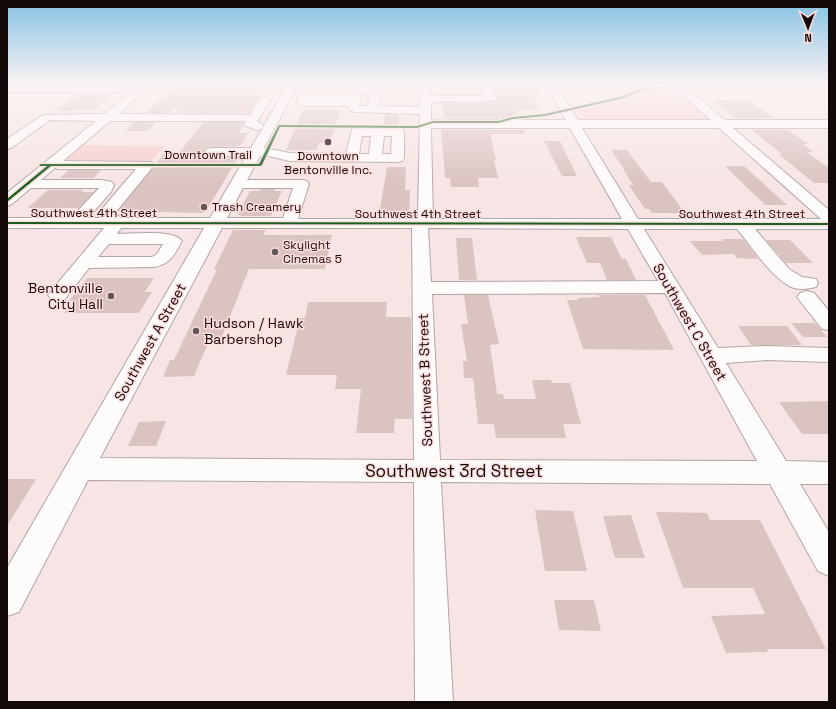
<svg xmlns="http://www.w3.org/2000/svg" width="836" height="709" viewBox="0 0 836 709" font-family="'Space Grotesk',sans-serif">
<rect width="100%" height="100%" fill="#f6e5e4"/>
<g fill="#f7d0cd">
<polygon points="661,84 673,85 715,122 583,123 572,106"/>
<polygon points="84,145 164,146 149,163 62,164"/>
</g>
<g fill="#dbc3c2">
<polygon points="177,84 269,84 249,113 180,113 174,107 168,113 145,113"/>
<polygon points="446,84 481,84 483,94 441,94 440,86"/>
<polygon points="493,84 534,84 542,97 535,98 540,109 517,110 520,118 444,118 442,103 496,102 497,99"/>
<polygon points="78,94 114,94 93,110 54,111"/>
<polygon points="713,100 749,101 773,118 735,118"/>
<polygon points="303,110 341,110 329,143 319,143 317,150 286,150"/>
<polygon points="385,114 399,115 399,125 384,125"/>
<polygon points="135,122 156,122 148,131 125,131"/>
<polygon points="203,122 243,122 243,126 239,133 248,133 240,146 212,147 207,148 204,151 206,156 212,157 238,158 206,211 202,213 118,211 164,153 179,153"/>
<polygon points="441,130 524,130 525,134 490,134 496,160 494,160 498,178 478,178 479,187 451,187 450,178 445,178"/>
<polygon points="752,130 788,130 808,144 803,144 813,152 807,152 829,168 829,183 814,183 778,154 782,154"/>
<polygon points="544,141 560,141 577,176 562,176"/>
<polygon points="611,150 627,150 651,182 662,182 685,213 652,213 649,209 645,209 629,185 633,185 623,169 624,169"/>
<polygon points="725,166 744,166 787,205 765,205"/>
<polygon points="387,167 406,167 405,190 410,190 409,215 379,215"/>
<polygon points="69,170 101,170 94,178 60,178"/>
<polygon points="48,190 83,190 81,192 94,192 79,208 28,208"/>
<polygon points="250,191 282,191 271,216 240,216 241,215 238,215"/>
<polygon points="233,230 266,230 263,235 332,235 325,269 249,269 221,339 210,339 194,376 163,377 170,360 174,360 217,269 214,269"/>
<polygon points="576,237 611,237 622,259 626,259 636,280 607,280 600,263 587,263"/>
<polygon points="456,238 472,238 477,280 459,280"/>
<polygon points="722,239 743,239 758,259 737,258 734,254 702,255 690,241 723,241"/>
<polygon points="766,240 790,240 813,263 786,263"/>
<polygon points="87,278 154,278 145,292 152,292 139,313 64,313 74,301 69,301"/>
<polygon points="464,295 488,295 499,344 490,345 497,394 503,394 504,399 536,399 532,380 551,380 552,383 570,383 581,424 563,424 566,438 496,438 494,424 478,424 473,378 464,378 463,361 467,361 461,324 468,324"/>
<polygon points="598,295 645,295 674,350 583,349 567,300 578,300 577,298 600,297"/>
<polygon points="308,302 387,302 386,317 411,317 412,419 395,419 394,433 356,433 361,389 335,389 337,375 286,375 300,318 305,318"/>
<polygon points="791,323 815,323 827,337 803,337"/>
<polygon points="738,326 787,326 802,345 751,345"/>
<polygon points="829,401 829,434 802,434 779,402"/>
<polygon points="166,421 156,446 128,446 139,422"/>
<polygon points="7,479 36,479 7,526"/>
<polygon points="535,510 573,511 587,571 545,571"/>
<polygon points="656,512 707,513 710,520 760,520 826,649 767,649 768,652 726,653 711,616 765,614 753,588 683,588"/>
<polygon points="631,515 645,558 615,558 603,516"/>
<polygon points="554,600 594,600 601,631 559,630"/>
</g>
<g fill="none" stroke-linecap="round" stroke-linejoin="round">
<polyline stroke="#d4c4c3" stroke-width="15" stroke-dasharray="15 8" stroke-linecap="butt" points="260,189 280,189"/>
<g stroke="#b2a5a4" stroke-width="2">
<g id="minor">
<path d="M 141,84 L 152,84 L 118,114 L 250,115 L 261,98 L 265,97 L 270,100 L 257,122 L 261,123 L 263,126 L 261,129 L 257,130 L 246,126 L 244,124 L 246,121 L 110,121 L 63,161 L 152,162 L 154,165 L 152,168 L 115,213 L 121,218 L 210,218 L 246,156 L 212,156 L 207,155 L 205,152 L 207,149 L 212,148 L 251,148 L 288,84 L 298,84 L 264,148 L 290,153 L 346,154 L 352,129 L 398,128 L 402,129 L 404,132 L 404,158 L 402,161 L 397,162 L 290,161 L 268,156 L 260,156 L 247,180 L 302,180 L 307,181 L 309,184 L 298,219 L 416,219 L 418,216 L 420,114 L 355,112 L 351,111 L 348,106 L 306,106 L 298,104 L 297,102 L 299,96 L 303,95 L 351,95 L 353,89 C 360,87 375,87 380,92 L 379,106 L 420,107 L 420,84 L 430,84 L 430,96 L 485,96 L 482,84 L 492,84 L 496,99 L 495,101 L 431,102 L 431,120 L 566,120 L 545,84 L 555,84 L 578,120 L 711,120 L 676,89 L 668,84 L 681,84 L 725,120 L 829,120 L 829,128 L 733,128 L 829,210 L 829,229 L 755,229 L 789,269 L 802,277 L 816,279 L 818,283 L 816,287 C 808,289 798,290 791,287 C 770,276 752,247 737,229 L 644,229 L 718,348 L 766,346 L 829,348 L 829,362 L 766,360 L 726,363 L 786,461 L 829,462 L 829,484 L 800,484 L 829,532 L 829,576 L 818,571 L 770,484 L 441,482 L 453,702 L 415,702 L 414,482 L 88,480 L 19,612 L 7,616 L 7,568 L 204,228 L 121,228 L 117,234 C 131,234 174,229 182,241 C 175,254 170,264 155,267 L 89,268 L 65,299 L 58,301 L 51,299 L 48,295 L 51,291 L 104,228 L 7,228 L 7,218 L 71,218 L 99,188 L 31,188 L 12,204 L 7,206 L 7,193 L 96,121 L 50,120 L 11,148 L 7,149 L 7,139 L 43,115 L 104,114 L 131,92 L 7,92 L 7,86 L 139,86 ZM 361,94 L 369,95 L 368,106 L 359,106 ZM 431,128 L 570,128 L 622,219 L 433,219 ZM 582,128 L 719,128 L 821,219 L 638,219 ZM 362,136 L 371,136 L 369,154 L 359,154 ZM 384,136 L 392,136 L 391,154 L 382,154 ZM 55,168 L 59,169 L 136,169 L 101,210 L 99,213 L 102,218 L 88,218 L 111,192 L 114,185 L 112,182 L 101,180 L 41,180 ZM 243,188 L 293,188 L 283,218 L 227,218 ZM 222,228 L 412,228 L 414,460 L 100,458 ZM 428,228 L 628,229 L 658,281 L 431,282 ZM 109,244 L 163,244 L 157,254 L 152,257 L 98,257 ZM 665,293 L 757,461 L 440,460 L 432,294 Z"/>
<polygon points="810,84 822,84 829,88 829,95"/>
<polygon points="807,291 814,293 829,311 829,330 822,329 797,297 800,293"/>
</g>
</g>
<use href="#minor" fill="#fefbfb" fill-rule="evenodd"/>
<g stroke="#fededc" stroke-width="3">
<g id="cycleway">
<polygon points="668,84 670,84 665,88 643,90 625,98 545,116 513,119 498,123 433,123 417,128 280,127 262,165 260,166 51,166 7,202 7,199 47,166 40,166 39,165 41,164 259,164 278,126 279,125 417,126 433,121 498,121 513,117 545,114 623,96 643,88 663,87"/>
<polygon points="7,222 829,223 829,225 7,224"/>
</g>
</g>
<use href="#cycleway" fill="#1b5e20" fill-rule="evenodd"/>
</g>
<linearGradient id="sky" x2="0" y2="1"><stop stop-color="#85c2e3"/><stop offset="0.46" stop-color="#fbf3f3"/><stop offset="1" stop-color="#fbf3f3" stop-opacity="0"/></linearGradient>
<rect width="836" height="183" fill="url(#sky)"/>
<g fill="#625656" stroke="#fededc" stroke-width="1.5">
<circle cx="328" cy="142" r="4"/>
<circle cx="204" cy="207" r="4"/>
<circle cx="275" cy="252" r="4"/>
<circle cx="111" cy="296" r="4"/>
<circle cx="196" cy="331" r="4"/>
</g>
<g text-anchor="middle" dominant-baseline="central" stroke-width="3" stroke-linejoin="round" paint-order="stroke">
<g font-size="12" fill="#130909" stroke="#fededc">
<text x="208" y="155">Downtown Trail</text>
<text x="94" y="213">Southwest 4th Street</text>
<text x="418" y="214">Southwest 4th Street</text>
<text x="742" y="214">Southwest 4th Street</text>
</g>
<g font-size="12" fill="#130909" stroke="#fededc" text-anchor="start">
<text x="328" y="156" text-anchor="middle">Downtown<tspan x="328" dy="14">Bentonville Inc.</tspan></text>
<text x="212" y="207">Trash Creamery</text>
<text x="283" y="245">Skylight<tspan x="283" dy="14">Cinemas 5</tspan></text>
</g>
<g font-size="14" fill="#130909" stroke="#fededc" text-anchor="end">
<text x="103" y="288">Bentonville<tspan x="103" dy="16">City Hall</tspan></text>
<text x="204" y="323" text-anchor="start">Hudson / Hawk<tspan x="204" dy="16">Barbershop</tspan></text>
</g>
<g font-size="14" fill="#130909" stroke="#fededc">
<text transform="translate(690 322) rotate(60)">Southwest C Street</text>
<text transform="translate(150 342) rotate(-61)">Southwest A Street</text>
<text transform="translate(425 380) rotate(-92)">Southwest B Street</text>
</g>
<g font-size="17" fill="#130909" stroke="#fededc">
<text x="454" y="471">Southwest 3rd Street</text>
</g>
</g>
<rect width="836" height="709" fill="none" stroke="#130909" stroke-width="16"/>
<g transform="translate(808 28) rotate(179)" stroke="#fededc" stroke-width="3" paint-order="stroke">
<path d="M0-3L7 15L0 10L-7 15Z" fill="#130909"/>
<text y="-6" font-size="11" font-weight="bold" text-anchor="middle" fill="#130909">N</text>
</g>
</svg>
